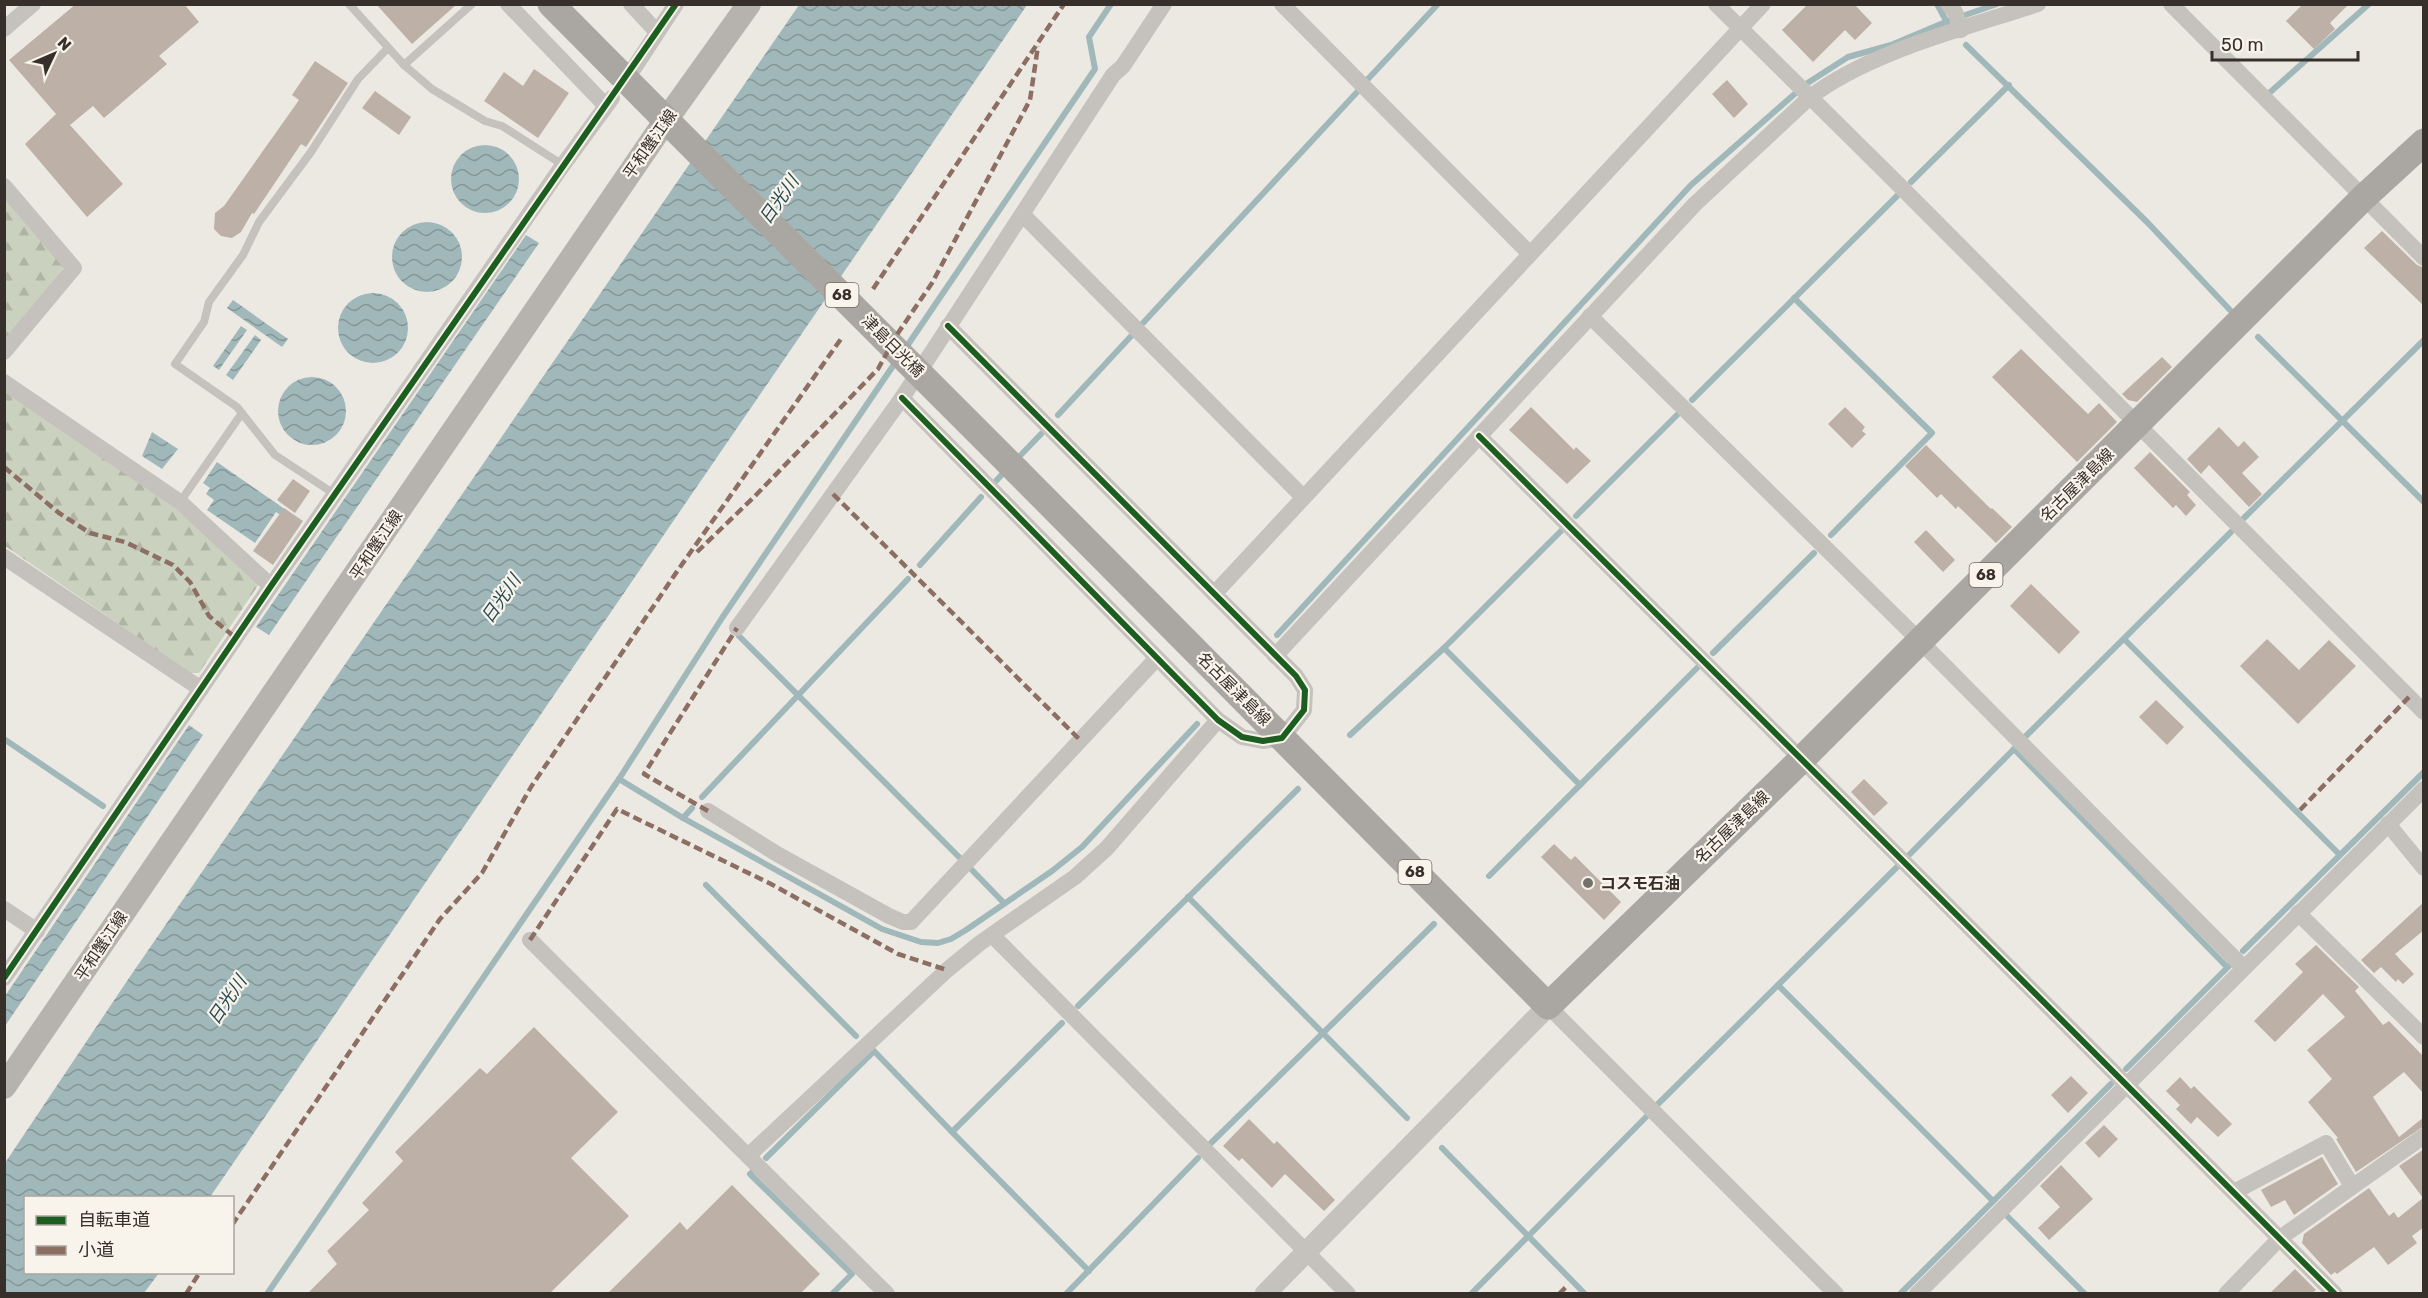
<svg xmlns="http://www.w3.org/2000/svg" width="2428" height="1298" viewBox="0 0 2428 1298" font-family="Rubik,'Noto Sans JP',sans-serif">
<defs>
<pattern id="forest-firs" width="22" height="20" patternUnits="userSpaceOnUse" patternTransform="scale(1.5)"><rect width="22" height="20" fill="#cbd1bf"/><path d="M5 1l3.5 6h-7zM16 11l3.5 6h-7z" fill="#afb4a4"/></pattern>
<pattern id="water-waves" width="16" height="10" patternUnits="userSpaceOnUse" patternTransform="scale(1.5)"><rect width="16" height="10" fill="#a1b8ba"/><path d="M0 5q4-4 8 0t8 0" fill="none" stroke="#849697"/></pattern>
</defs>
<rect width="100%" height="100%" fill="#ece9e3"/>
<g fill="url(#forest-firs)">
<polygon points="5,197 64,267 5,342"/>
<polygon points="4,390 158,493 259,584 199,673 190,673 5,546"/>
</g>
<g fill="url(#water-waves)">
<polygon points="799,5 1027,5 210,1197 26,1198 26,1272 159,1273 144,1293 5,1294 5,1163 129,978"/>
<circle cx="485" cy="179" r="34"/>
<circle cx="427" cy="257" r="35"/>
<polygon points="526,235 539,243 269,635 256,627"/>
<circle cx="373" cy="328" r="35"/>
<polygon points="233,300 288,339 282,347 227,308"/>
<polygon points="241,326 247,330 219,370 213,366"/>
<polygon points="255,335 261,340 233,380 226,375"/>
<circle cx="312" cy="411" r="34"/>
<polygon points="152,432 178,449 162,469 142,456"/>
<polygon points="217,462 286,510 282,516 276,512 255,543 207,510 214,500 206,494 210,488 203,483"/>
<polygon points="189,725 203,735 5,1026 5,996"/>
</g>
<g fill="none" stroke-linecap="round" stroke-linejoin="round">
<g stroke="#a1b8ba" stroke-width="6">
<polyline points="1937,4 1948,24"/>
<polyline points="1966,45 2148,223 2230,310"/>
<polyline points="1368,79 1438,4"/>
<polyline points="2267,95 2369,4"/>
<polyline points="1911,182 2009,85"/>
<polyline points="1794,298 1932,433 1831,535"/>
<polyline points="1143,323 1359,90"/>
<polyline points="2258,337 2424,502"/>
<polyline points="905,349 1095,69 1089,37 1111,4"/>
<polyline points="1692,400 1898,195"/>
<polyline points="1058,415 1133,334"/>
<polyline points="1016,460 1041,434"/>
<polyline points="996,481 1007,469"/>
<polyline points="1576,516 1679,413"/>
<polyline points="2244,518 2424,340"/>
<polyline points="920,565 981,497"/>
<polyline points="1277,635 1691,185 1806,84 1848,57 1891,45 1948,21 1997,4"/>
<polyline points="739,636 960,858"/>
<polyline points="2124,639 2340,855"/>
<polyline points="1444,648 1580,785"/>
<polyline points="1713,653 1814,553"/>
<polyline points="1350,735 1444,648 1562,530"/>
<polyline points="2025,737 2231,532"/>
<polyline points="4,739 103,806"/>
<polyline points="2014,749 2227,967"/>
<polyline points="619,779 683,818 882,929 921,942 938,943 951,939 966,930 1052,871 1082,847 1197,724"/>
<polyline points="702,797 908,579"/>
<polyline points="683,818 692,808"/>
<polyline points="1908,856 2015,748"/>
<polyline points="972,870 1004,903"/>
<polyline points="1489,876 1697,668"/>
<polyline points="706,885 856,1036"/>
<polyline points="1188,897 1407,1118"/>
<polyline points="2243,951 2424,772"/>
<polyline points="1778,985 1993,1201"/>
<polyline points="1078,1006 1298,789"/>
<polyline points="2126,1069 2229,966"/>
<polyline points="1658,1104 1899,865"/>
<polyline points="952,1132 1089,1271"/>
<polyline points="1211,1143 1434,924"/>
<polyline points="1442,1148 1585,1294"/>
<polyline points="766,1158 874,1051 952,1132 1062,1023"/>
<polyline points="753,1171 750,1174 852,1274 832,1294"/>
<polyline points="2006,1215 2085,1294"/>
<polyline points="267,1294 619,779 722,618 897,360"/>
<polyline points="1066,1294 1198,1158"/>
<polyline points="1471,1294 1647,1116"/>
<polyline points="1900,1294 2111,1084"/>
</g>
</g>
<g fill="#bdb0a7">
<polygon points="76,4 184,4 199,22 159,56 167,64 104,118 93,106 70,125 123,184 87,217 25,144 56,114 9,60"/>
<polygon points="376,4 457,4 412,44"/>
<polygon points="1808,4 1854,4 1872,23 1855,40 1845,30 1813,62 1782,30"/>
<polygon points="2303,4 2349,4 2330,23 2335,29 2314,49 2286,21"/>
<polygon points="315,61 348,83 306,147 301,144 254,214 252,213 241,232 232,238 221,236 214,229 215,213 224,206 299,100 292,95"/>
<polygon points="534,69 569,93 538,138 484,101 504,72 523,86"/>
<polygon points="1727,80 1748,104 1734,118 1712,94"/>
<polygon points="375,91 411,117 399,135 362,108"/>
<polygon points="2382,231 2417,265 2424,268 2424,306 2364,248"/>
<polygon points="2021,349 2088,414 2099,403 2117,422 2077,462 1992,377"/>
<polygon points="2162,357 2172,367 2137,402 2128,400 2122,394"/>
<polygon points="1531,407 1574,450 1576,447 1591,461 1567,484 1509,430"/>
<polygon points="1845,407 1865,427 1862,431 1866,434 1852,448 1828,424"/>
<polygon points="2219,427 2238,447 2244,441 2259,457 2242,473 2262,494 2249,507 2209,465 2201,474 2187,459"/>
<polygon points="1926,445 1991,509 1992,508 2012,527 1996,543 1958,506 1956,509 1941,494 1937,498 1905,466"/>
<polygon points="2150,452 2190,492 2187,495 2196,505 2186,516 2176,505 2173,508 2134,468"/>
<polygon points="293,479 310,491 295,513 277,500"/>
<polygon points="284,508 303,521 273,565 253,551"/>
<polygon points="1926,530 1955,560 1943,572 1914,542"/>
<polygon points="2031,584 2080,632 2059,654 2010,606"/>
<polygon points="2267,639 2299,670 2329,640 2356,666 2298,724 2240,666"/>
<polygon points="2156,700 2184,727 2167,745 2139,717"/>
<polygon points="1864,779 1888,803 1874,816 1851,792"/>
<polygon points="1554,844 1571,860 1575,856 1621,902 1604,920 1541,857"/>
<polygon points="2424,902 2424,930 2395,954 2414,974 2403,984 2398,979 2396,982 2381,967 2374,973 2361,960"/>
<polygon points="2316,945 2359,987 2355,991 2383,1025 2389,1021 2424,1057 2424,1094 2404,1072 2373,1097 2399,1137 2424,1117 2424,1126 2356,1172 2336,1139 2338,1138 2308,1102 2332,1079 2307,1050 2345,1017 2323,994 2275,1042 2254,1021 2303,972 2295,964"/>
<polygon points="534,1027 618,1112 571,1158 629,1216 550,1293 308,1293 337,1264 327,1251 369,1210 362,1203 403,1161 395,1152 480,1068 487,1074"/>
<polygon points="2071,1076 2088,1093 2068,1113 2051,1095"/>
<polygon points="2180,1077 2191,1089 2194,1086 2232,1124 2218,1137 2197,1117 2191,1124 2176,1109 2180,1105 2166,1091"/>
<polygon points="1249,1119 1274,1144 1277,1141 1335,1200 1324,1211 1285,1174 1272,1188 1242,1158 1239,1161 1223,1146"/>
<polygon points="2104,1125 2118,1139 2099,1158 2085,1143"/>
<polygon points="2424,1149 2424,1227 2412,1236 2417,1243 2388,1265 2374,1247 2337,1274 2335,1272 2331,1275 2302,1243 2304,1234 2369,1188 2389,1216 2394,1212 2398,1218 2423,1198 2399,1166"/>
<polygon points="2322,1157 2338,1184 2294,1215 2285,1200 2271,1207 2261,1190"/>
<polygon points="2061,1165 2093,1199 2049,1240 2038,1228 2060,1207 2040,1186"/>
<polygon points="732,1185 820,1274 801,1293 608,1293 680,1222 687,1230"/>
<polygon points="2295,1269 2316,1290 2312,1293 2270,1293"/>
</g>
<g fill="none" stroke-linecap="round" stroke-linejoin="round">
<g stroke="#c5c1bc" stroke-width="8">
<polyline points="349,4 404,65 432,89 485,121 502,126 563,165"/>
<polyline points="404,65 472,4"/>
<polyline points="336,495 275,455 237,407 175,364 204,322 209,302 243,255 259,222 311,152 358,79 388,48"/>
<polyline points="180,502 242,413"/>
</g>
<g stroke="#c5c1bc" stroke-width="16">
<polyline points="508,4 606,106"/>
<polyline points="631,4 657,32"/>
<polyline points="1282,4 1530,254"/>
<polyline points="1716,4 1900,186 2424,712"/>
<polyline points="1948,4 1955,12 1961,30"/>
<polyline points="2171,4 2424,258"/>
<polyline points="4,29 33,4"/>
<polyline points="634,68 676,4"/>
<polyline points="4,186 74,268 4,352"/>
<polyline points="1023,215 1303,497"/>
<polyline points="1590,316 1920,641 2244,968"/>
<polyline points="4,382 180,502 271,586"/>
<polyline points="902,398 1218,720 1242,737 1263,741 1282,738 1304,710 1305,690 1296,676 948,326"/>
<polyline points="1479,436 2335,1294"/>
<polyline points="4,557 201,689"/>
<polyline points="1214,594 1763,4"/>
<polyline points="737,628 902,398 1113,75 1123,66 1164,4"/>
<path d="M 1275,656 L 1695,204 L 1809,98 C 1868,52 1966,28 2038,4"/>
<polyline points="708,811 777,854 889,916 903,922 911,922 1157,658"/>
<polyline points="2388,824 2424,868"/>
<polyline points="4,909 37,931"/>
<polyline points="2298,913 2424,1037"/>
<polyline points="992,935 1348,1294"/>
<polyline points="530,940 887,1294"/>
<polyline points="4,978 271,586 563,165 612,98"/>
<polyline points="1548,1006 1836,1294"/>
<polyline points="749,1155 947,970 980,943 1075,877 1107,848 1218,720"/>
<polyline points="2234,1192 2326,1143 2352,1186"/>
<polyline points="1917,1294 2424,789"/>
<polyline points="2226,1294 2280,1238 2424,1136"/>
</g>
<polyline stroke="#c5c1bc" stroke-width="21" points="1265,1294 1548,1006"/>
<polyline stroke="#b6b2ad" stroke-width="24" points="4,1087 666,120 749,4"/>
<g stroke="#aaa6a1" stroke-width="27">
<polyline points="551,4 666,120"/>
<polyline points="1017,471 1548,1006 1802,759 2363,198 2424,142"/>
</g>
<polyline stroke="#aaa6a1" stroke-width="27" points="666,120 1017,471"/>
<g stroke="#8d6e63" stroke-width="4.5" stroke-dasharray="9 4.5" stroke-linecap="butt">
<polyline points="873,289 1064,4"/>
<polyline points="4,467 59,513 90,533 125,542 173,565 190,582 209,616 236,638"/>
<polyline points="833,494 1081,741"/>
<polyline points="697,552 754,497 878,369 898,333 932,283 1030,100 1038,46"/>
<polyline points="2300,810 2409,697"/>
<polyline points="708,811 644,774 737,628"/>
<polyline points="530,940 617,809 771,884 898,954 947,970"/>
<polyline points="232,1225 440,919 482,873 531,787 678,570 843,336"/>
<polyline points="186,1294 200,1272"/>
<polyline points="1559,1294 1568,1285"/>
</g>
<g stroke="#f8f3eb" stroke-width="10">
<g id="cycleway">
<polyline points="902,398 1218,720 1242,737 1263,741 1282,738 1304,710 1305,690 1296,676 948,326"/>
<polyline points="1479,436 2335,1294"/>
<polyline points="4,978 271,586 676,4"/>
</g>
</g>
<use href="#cycleway" stroke="#1b5e20" stroke-width="6"/>
</g>
<circle fill="#76706b" stroke="#f8f3eb" stroke-width="2" cx="1588" cy="883" r="6"/>
<g text-anchor="middle" dominant-baseline="central" stroke-width="4.5" stroke-linejoin="round" paint-order="stroke">
<g fill="#f8f3eb" stroke="#706a64" stroke-width="1.5">
<rect x="825.5" y="283" width="33" height="24" rx="4.5"/>
<rect x="1969.5" y="563" width="33" height="24" rx="4.5"/>
<rect x="1398.5" y="860" width="33" height="24" rx="4.5"/>
</g>
<g font-size="15" font-weight="bold" fill="#362f2a">
<text x="842" y="295">68</text>
<text x="1986" y="575">68</text>
<text x="1415" y="872">68</text>
</g>
<g font-size="16" fill="#362f2a" stroke="#f8f3eb">
<text transform="translate(650 144) rotate(-55)">平和蟹江線</text>
<text transform="translate(893 346) rotate(45)">津島日光橋</text>
<text transform="translate(2077 485) rotate(-45)">名古屋津島線</text>
<text transform="translate(376 545) rotate(-56)">平和蟹江線</text>
<text transform="translate(1234 689) rotate(45)">名古屋津島線</text>
<text transform="translate(1732 827) rotate(-44)">名古屋津島線</text>
<text transform="translate(101 946) rotate(-56)">平和蟹江線</text>
</g>
<g font-size="16" font-weight="bold" fill="#362f2a" stroke="#f8f3eb" text-anchor="start">
<text x="1600" y="883">コスモ石油</text>
</g>
<g font-size="18" font-style="italic" fill="#254a52" stroke="#f8f3eb">
<text transform="translate(779 200) rotate(-55)">日光川</text>
<text transform="translate(501 599) rotate(-55)">日光川</text>
<text transform="translate(227 1000) rotate(-56)">日光川</text>
</g>
</g>
<rect width="2428" height="1298" fill="none" stroke="#362f2a" stroke-width="12"/>
<rect x="24" y="1196" width="210" height="78" fill="#f8f3eb" stroke="#aaa59e" stroke-width="1.5"/>
<rect x="36" y="1216" width="30" height="9" fill="#1b5e20" stroke="#aaa59e" stroke-width="1.5"/>
<text x="78" y="1226" font-size="18" fill="#362f2a">自転車道</text>
<rect x="36" y="1246" width="30" height="9" fill="#8d6e63" stroke="#aaa59e" stroke-width="1.5"/>
<text x="78" y="1256" font-size="18" fill="#362f2a">小道</text>
<g transform="translate(54 54) rotate(46)" stroke="#f8f3eb" stroke-width="4.5" paint-order="stroke">
<path d="M0-4.5L10 22L0 15L-10 22Z" fill="#362f2a"/>
<text y="-9" font-size="16" font-weight="bold" text-anchor="middle" fill="#362f2a">N</text>
</g>
<path d="M2212 51v9h146v-9" fill="none" stroke="#362f2a" stroke-width="3"/>
<text x="2221" y="51" font-size="18" fill="#362f2a" stroke="#f8f3eb" stroke-width="4.5" paint-order="stroke">50 m</text>
</svg>
